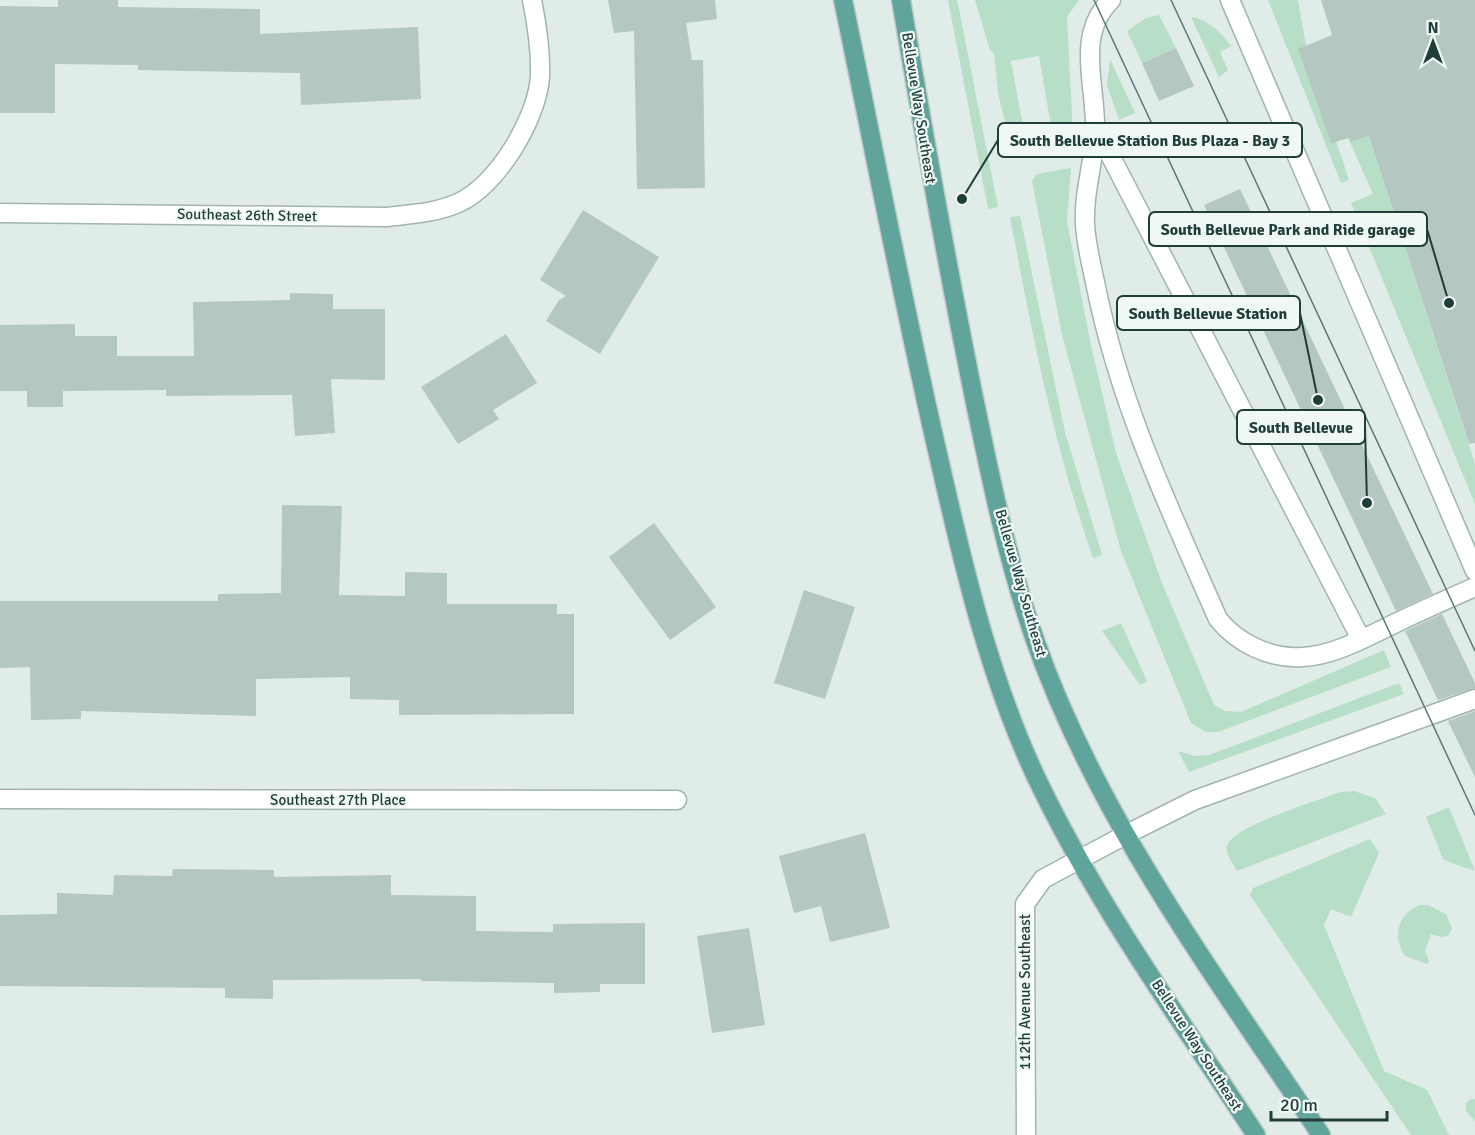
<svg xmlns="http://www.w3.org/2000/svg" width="1475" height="1135" viewBox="0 0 1475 1135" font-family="Signika,sans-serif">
<rect width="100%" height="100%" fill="#e0ece8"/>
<g fill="#b7dec7">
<polygon points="948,0 957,0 958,4 998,207 988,209"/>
<path d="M 975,0 L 1079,0 L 1067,17 L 1073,138 L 1054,143 L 1039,56 L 1011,61 L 1027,147 C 997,130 998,84 994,54 L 990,50 Z"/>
<polygon points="1268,0 1298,0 1306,46 1299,49 1331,142 1336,141 1349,180 1341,183"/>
<polygon points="1159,15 1176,48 1142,63 1127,31 1146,18"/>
<path d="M 1191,17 C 1208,19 1222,33 1231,46 L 1220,52 L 1228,70 L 1219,77 Z"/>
<polygon points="1110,59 1135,113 1119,120 1107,85"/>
<polygon points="1369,136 1475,464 1475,504 1351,203 1373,194 1350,142"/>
<polygon points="1071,168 1067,221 1090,341 1116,453 1162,583 1214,705 1225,711 1241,712 1384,650 1391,667 1218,732 1206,732 1191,723 1121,551 1062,335 1032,181 1037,174"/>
<path d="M 1020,216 L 1065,432 L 1102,555 L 1093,558 C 1054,447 1032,333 1010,217 Z"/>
<polygon points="1121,623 1147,681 1140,685 1102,631"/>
<polygon points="1399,683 1404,694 1189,772 1178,751 1195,756 1209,755"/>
<path d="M 1354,791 L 1375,798 L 1386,814 L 1237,871 C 1234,865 1225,854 1227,846 C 1232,826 1318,801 1340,792 Z"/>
<path d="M 1449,807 L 1475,871 C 1468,868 1449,863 1443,859 L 1426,817 Z"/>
<polygon points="1370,839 1379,853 1351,917 1331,909 1324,925 1384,1071 1427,1090 1449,1135 1411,1135 1250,895 1253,888"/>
<path d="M 1420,905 L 1428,905 L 1446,914 L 1452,928 L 1448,936 L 1441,937 L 1431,934 L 1425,950 L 1429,961 L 1427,964 L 1405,956 C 1392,937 1398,913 1420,905 Z"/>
<polygon points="1471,1099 1475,1099 1475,1121 1466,1111 1466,1103"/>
</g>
<g fill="#b5c7c1">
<polygon points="58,0 118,0 118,7 260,9 260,34 418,27 421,99 301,105 300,73 138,70 138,65 55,64 55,113 0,113 0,6 58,7"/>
<polygon points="608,0 715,0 717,19 686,23 692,60 703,60 705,188 637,189 634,31 614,33"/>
<polygon points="1321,0 1475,0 1475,443 1469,444 1369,136 1350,142 1349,138 1331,143 1298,49 1332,35"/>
<polygon points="1176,48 1194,86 1159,101 1142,63"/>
<polygon points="1240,189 1433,594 1396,611 1204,205"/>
<polygon points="583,210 659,257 600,354 546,321 559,300 566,296 540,280"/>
<polygon points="290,293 333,294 333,309 385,309 385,380 331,379 335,433 295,436 292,395 166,396 166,390 63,391 63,407 27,407 27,391 0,391 0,325 75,324 75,336 117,336 117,356 194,356 193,302 290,300"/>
<polygon points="506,334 537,383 493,410 499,419 458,444 421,387"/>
<polygon points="282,505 342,506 339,595 405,596 405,572 447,573 447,604 557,604 557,614 574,614 574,714 399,715 399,700 350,699 350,677 256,679 256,716 81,711 81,719 31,720 30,667 0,668 0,601 218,601 218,594 281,593"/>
<polygon points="654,523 716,607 670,640 609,557"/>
<polygon points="804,590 855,607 825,699 774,683"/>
<polygon points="1442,614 1475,683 1475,688 1438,700 1405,631"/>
<polygon points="1475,711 1475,777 1448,721"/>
<polygon points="865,833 890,928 830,942 821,906 794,913 779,856"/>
<polygon points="173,869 274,870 274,877 391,875 391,895 476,896 476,931 553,932 553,924 645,923 645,984 600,984 600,992 554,993 554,983 421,981 421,979 273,980 273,999 225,998 225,988 0,986 0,915 57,914 57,893 113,895 114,875 172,876"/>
<polygon points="749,928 765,1025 712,1033 697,936"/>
</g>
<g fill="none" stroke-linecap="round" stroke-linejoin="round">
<g stroke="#a2b4b0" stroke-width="21">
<g id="lane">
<path d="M 1111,0 C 1076,34 1095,82 1095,125 C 1096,158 1083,190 1085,224 C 1086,245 1092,267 1096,287 C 1120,405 1170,510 1218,619 C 1237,643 1270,659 1302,657 C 1335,656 1370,635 1400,621 C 1425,609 1450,598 1475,587"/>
<polyline points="1230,0 1475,571"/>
<polyline points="1095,126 1361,639"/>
<polyline points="1127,834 1195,800 1475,699"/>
</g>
</g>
<g stroke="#a2b4b0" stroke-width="21">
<g id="street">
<path d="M 0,213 L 387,217 C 411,214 436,213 458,203 C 497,186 537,119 540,77 C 541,51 537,25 532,0"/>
<polyline points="0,799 677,800"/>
<polyline points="1026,1135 1025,904 1043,879 1127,834"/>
</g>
</g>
<g stroke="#c0c9c8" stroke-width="21">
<g id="primary">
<path d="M 843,0 C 875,154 904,309 940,463 C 964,569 990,680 1037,779 C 1097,905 1180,1019 1256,1135"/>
<path d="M 901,0 C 923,130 946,259 972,388 C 989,471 1007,560 1035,640 C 1098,820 1216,977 1321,1135"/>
</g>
</g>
<use href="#lane" stroke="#fff" stroke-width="18"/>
<use href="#street" stroke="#fff" stroke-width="18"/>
<use href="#primary" stroke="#61a49c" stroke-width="18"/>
<g stroke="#5a7974" stroke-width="1.5">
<polyline points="1094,0 1475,815"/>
<polyline points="1171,0 1475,651"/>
</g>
</g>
<g text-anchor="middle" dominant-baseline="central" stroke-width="4.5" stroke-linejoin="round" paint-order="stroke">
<g font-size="15" fill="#1f3d39" stroke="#f0f8f5">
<text transform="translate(919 108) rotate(81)">Bellevue Way Southeast</text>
<text transform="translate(247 215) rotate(1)">Southeast 26th Street</text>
<text transform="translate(1021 583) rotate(74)">Bellevue Way Southeast</text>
<text x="338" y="800">Southeast 27th Place</text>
<text transform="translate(1025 992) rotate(-90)">112th Avenue Southeast</text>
<text transform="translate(1197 1045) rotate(57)">Bellevue Way Southeast</text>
</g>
</g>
<path fill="none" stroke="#1f3d39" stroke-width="2" d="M962 199L998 140M1449 303L1427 229M1318 400L1300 313M1367 503L1365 427"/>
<g fill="#1f3d39" stroke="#f0f8f5" stroke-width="2">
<circle cx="962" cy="199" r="6"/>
<circle cx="1449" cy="303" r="6"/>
<circle cx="1318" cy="400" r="6"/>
<circle cx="1367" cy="503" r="6"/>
</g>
<g fill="#f0f8f5" stroke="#1f3d39" stroke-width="2">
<rect x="998" y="123" width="304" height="34" rx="6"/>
<rect x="1149" y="212" width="278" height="34" rx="6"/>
<rect x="1117" y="296" width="183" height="34" rx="6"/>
<rect x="1237" y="410" width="128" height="34" rx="6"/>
</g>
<g font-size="16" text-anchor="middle" font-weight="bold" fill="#1f3d39">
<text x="1150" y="146">South Bellevue Station Bus Plaza - Bay 3</text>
<text x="1288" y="235">South Bellevue Park and Ride garage</text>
<text x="1208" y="319">South Bellevue Station</text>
<text x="1301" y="433">South Bellevue</text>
</g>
<g transform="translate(1433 42)" stroke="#f0f8f5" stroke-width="4.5" paint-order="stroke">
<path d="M0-4.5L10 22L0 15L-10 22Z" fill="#1f3d39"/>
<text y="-9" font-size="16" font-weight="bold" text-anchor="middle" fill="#1f3d39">N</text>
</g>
<path d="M1271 1111v9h116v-9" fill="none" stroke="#1f3d39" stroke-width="3"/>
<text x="1280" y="1111" font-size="18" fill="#1f3d39" stroke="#f0f8f5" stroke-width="4.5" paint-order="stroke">20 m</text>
</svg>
